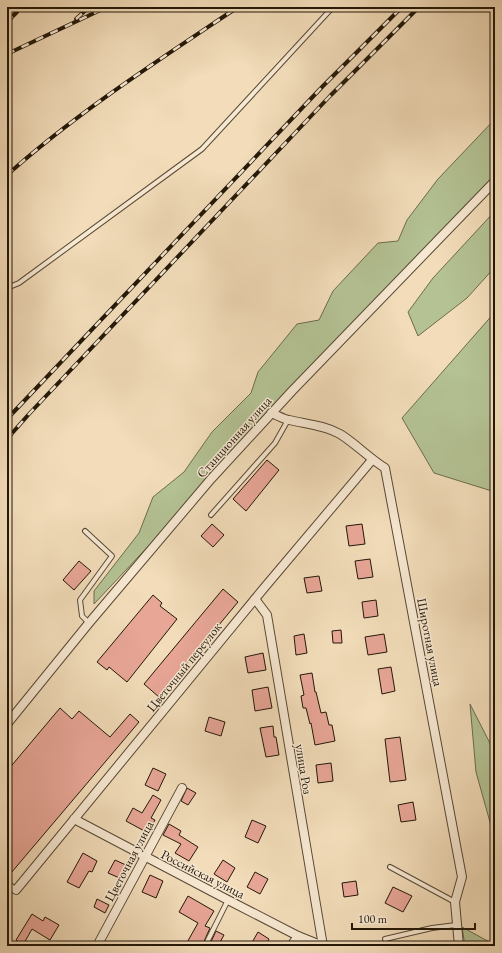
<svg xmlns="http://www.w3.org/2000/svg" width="502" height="953" viewBox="0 0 502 953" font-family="'EB Garamond',serif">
<rect width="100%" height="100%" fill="#f2dcb9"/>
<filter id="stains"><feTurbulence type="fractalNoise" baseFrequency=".005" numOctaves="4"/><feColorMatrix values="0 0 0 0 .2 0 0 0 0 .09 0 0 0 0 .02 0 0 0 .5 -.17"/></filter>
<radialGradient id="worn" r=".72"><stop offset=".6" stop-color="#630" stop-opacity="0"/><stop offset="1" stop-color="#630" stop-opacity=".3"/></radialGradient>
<g fill="#b4c294" stroke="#6c6c4e">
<polygon points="495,119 495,177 94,604 94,591 139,533 153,497 184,472 212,432 251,393 258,372 297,324 319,320 333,291 378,243 398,241 407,220 438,179"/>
<polygon points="495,211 495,267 467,298 418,336 408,312 433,278"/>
<polygon points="495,312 495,492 434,473 402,418"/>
<polygon points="470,704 495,753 495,840 476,772"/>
<polygon points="462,927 495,945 495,946 465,946"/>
</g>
<g fill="#e8a697" stroke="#231708">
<polygon points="267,460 279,470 246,511 233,499"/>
<polygon points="212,524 224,535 213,547 201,536"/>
<polygon points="362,524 365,544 349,546 346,526"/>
<polygon points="370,559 373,577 358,579 355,561"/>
<polygon points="79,561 91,571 74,590 63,580"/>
<polygon points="319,576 322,591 307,593 304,578"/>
<polygon points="223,589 238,602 159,697 144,684"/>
<polygon points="153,595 162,603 160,606 177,619 127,682 109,667 107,670 97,662"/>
<polygon points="376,600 378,616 364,618 362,602"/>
<polygon points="341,630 342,643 333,643 332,631"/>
<polygon points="304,634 307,653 296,655 294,636"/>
<polygon points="384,634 387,652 368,655 365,637"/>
<polygon points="263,653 266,670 248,673 245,657"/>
<polygon points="391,667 395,691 382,694 378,669"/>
<polygon points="312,673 315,692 316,692 321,713 326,712 329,725 332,725 335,741 315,745 311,723 310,724 306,708 303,708 301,696 304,695 300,675"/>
<polygon points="268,687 272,708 255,711 252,690"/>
<polygon points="60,708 72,719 79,711 110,737 130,714 139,722 11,873 7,869 7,771"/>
<polygon points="209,717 225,722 221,736 205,731"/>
<polygon points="273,726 274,737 276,737 279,755 266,757 260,728"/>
<polygon points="400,737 406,780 390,782 385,739"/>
<polygon points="331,763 333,781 318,783 316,765"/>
<polygon points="153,768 166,774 158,791 145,785"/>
<polygon points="187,788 196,793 188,805 181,801"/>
<polygon points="153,795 161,800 151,818 155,820 148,833 126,821 133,808 142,813"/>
<polygon points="413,802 416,820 401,822 398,805"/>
<polygon points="252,820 266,826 258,843 245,837"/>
<polygon points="169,824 181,831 179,835 198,847 189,861 175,853 181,844 163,835"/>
<polygon points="83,853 97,861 92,872 89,871 79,888 67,882"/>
<polygon points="115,860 128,866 122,879 108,873"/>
<polygon points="223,860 235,868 227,882 214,874"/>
<polygon points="255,872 268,879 260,894 247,887"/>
<polygon points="150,875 163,881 156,898 142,892"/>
<polygon points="356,881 358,895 344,897 342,883"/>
<polygon points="393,887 412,896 403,912 385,903"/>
<polygon points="188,896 214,911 205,926 210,928 202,946 185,946 198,923 179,912"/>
<polygon points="97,899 109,905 105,913 94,907"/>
<polygon points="32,914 43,921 45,917 59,925 50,940 32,929 23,945 16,940"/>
<polygon points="216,931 224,935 218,946 209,946"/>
<polygon points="258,932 269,939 265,946 250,946"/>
</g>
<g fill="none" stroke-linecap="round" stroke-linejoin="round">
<g stroke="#574834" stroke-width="6">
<g id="service">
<polyline points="7,288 19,283 202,149 333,7"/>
<polyline points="211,515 275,443 288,420"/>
<polyline points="85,531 112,556 80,600 82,616 89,623"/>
<polyline points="390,867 455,902"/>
<polyline points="7,882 16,890"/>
<polyline points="385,939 432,928 456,925"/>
<polyline points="205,946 228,900"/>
</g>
</g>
<g stroke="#574834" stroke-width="10">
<g id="minor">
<path d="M 271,413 C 277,415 283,419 289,420 C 306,424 324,425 340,434 C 356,444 369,458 385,468 L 462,877 L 455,902 L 459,946"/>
<polyline points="255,599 267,615 323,946"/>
<polyline points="7,724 89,623 211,479 292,391 495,181"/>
<polyline points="74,819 228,900 298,936 323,946"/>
<polyline points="16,890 264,588 372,460"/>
<polyline points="97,946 182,788"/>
<polyline points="291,946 298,936"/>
</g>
</g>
<use href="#service" stroke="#f7e8d2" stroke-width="4"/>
<use href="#minor" stroke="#f7e8d2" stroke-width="8"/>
<g stroke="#231708" stroke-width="4">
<g id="rail">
<polyline points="76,19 89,7"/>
<polyline points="7,22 17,12 19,7"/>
<polyline points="7,54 107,7"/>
<path d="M 7,175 C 79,111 159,60 238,7"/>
<polyline points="7,419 323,86 402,7"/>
<polyline points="7,439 29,414 330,96 419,7"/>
</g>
</g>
<use href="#rail" stroke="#f7e8d2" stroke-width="2.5" stroke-dasharray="8" stroke-linecap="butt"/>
</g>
<g text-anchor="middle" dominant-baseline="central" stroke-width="3" stroke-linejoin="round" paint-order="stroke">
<g font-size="13" fill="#231708" stroke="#f7e8d2">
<text transform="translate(234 437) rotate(-48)">Станционная улица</text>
<text transform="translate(430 642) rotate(79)">Широтная улица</text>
<text transform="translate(184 667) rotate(-51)">Цветочный переулок</text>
<text transform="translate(304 769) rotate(81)">улица Роз</text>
<text transform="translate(129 861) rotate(-62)">Цветочная улица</text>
<text transform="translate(203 874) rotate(27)">Российская улица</text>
</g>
</g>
<rect width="502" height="953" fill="none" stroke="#f2dcb9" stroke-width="24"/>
<rect x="8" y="8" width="486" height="937" fill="none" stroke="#231708" stroke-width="2"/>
<rect x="12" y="12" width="478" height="929" fill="none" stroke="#231708"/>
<path d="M352 923v6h123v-6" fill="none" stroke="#231708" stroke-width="2"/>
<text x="358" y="923" font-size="12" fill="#231708" stroke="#f7e8d2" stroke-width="3" paint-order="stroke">100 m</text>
<rect width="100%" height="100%" filter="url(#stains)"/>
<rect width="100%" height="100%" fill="url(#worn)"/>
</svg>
